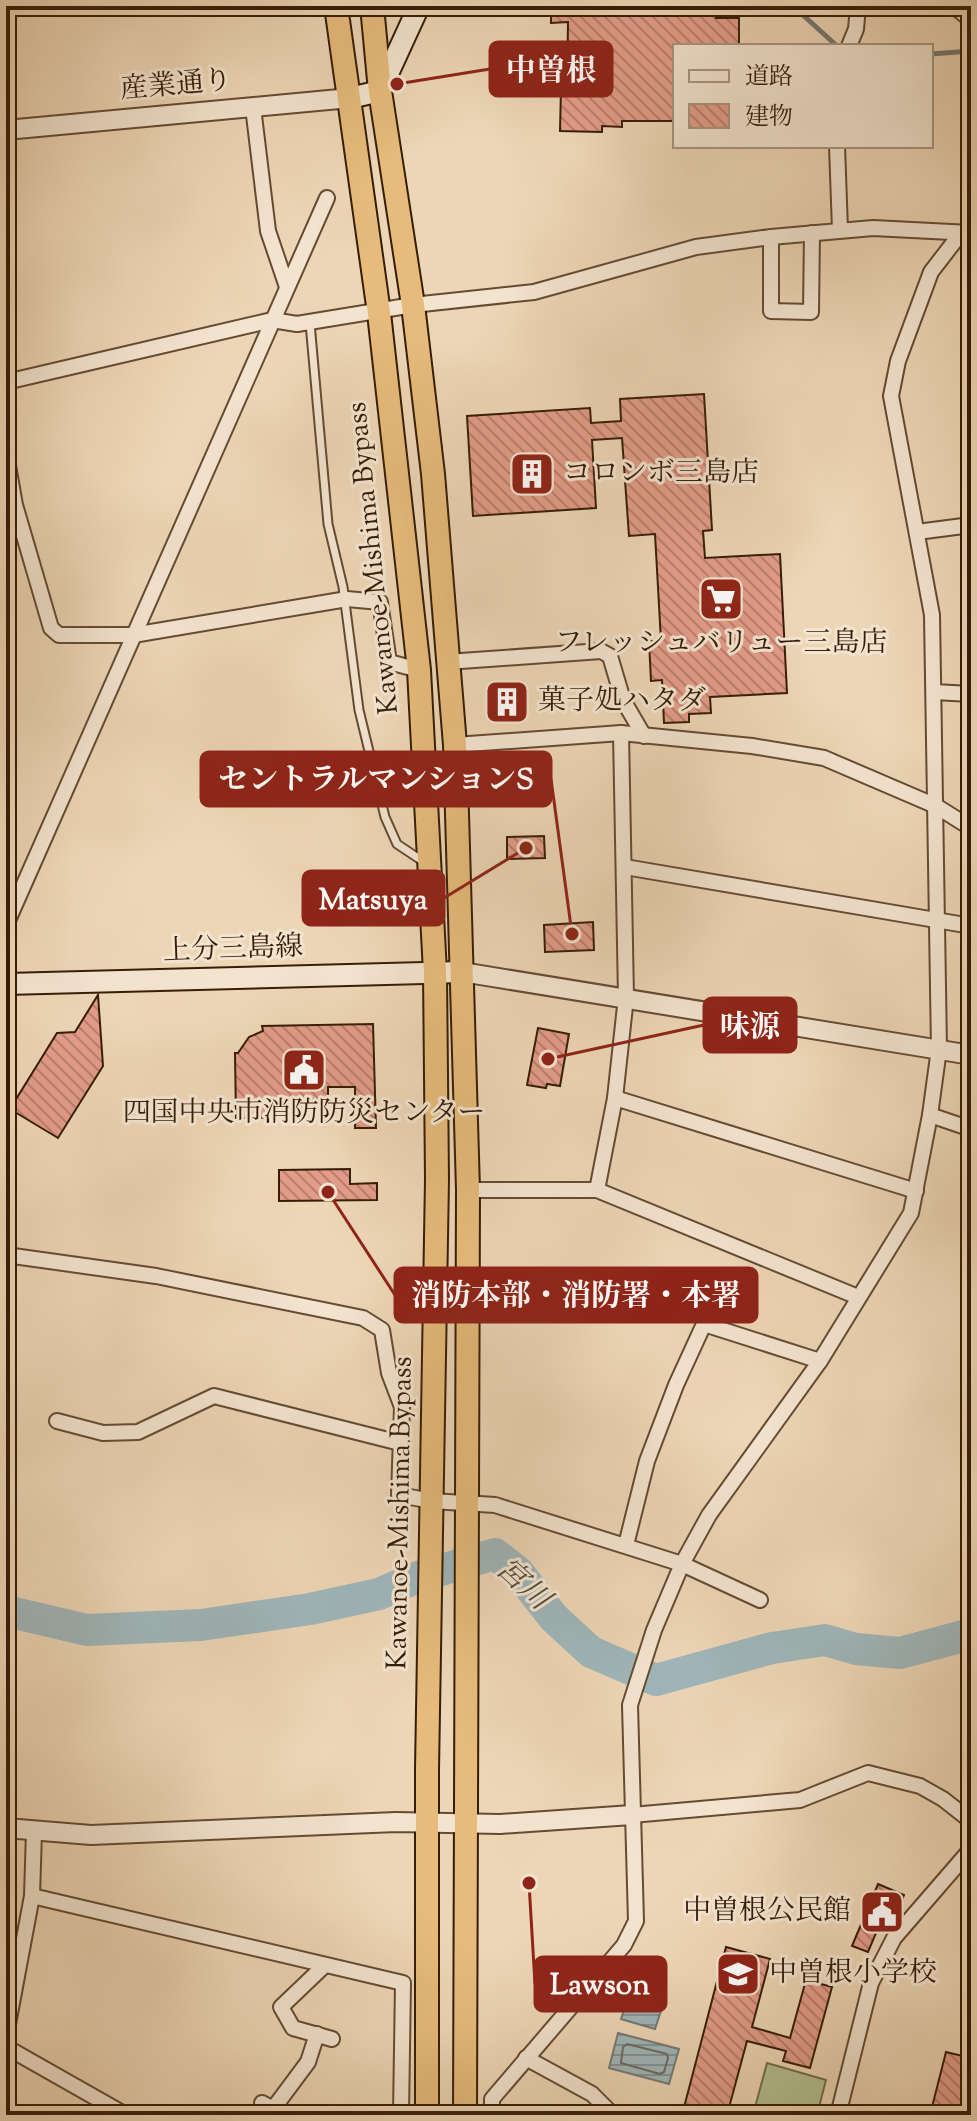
<svg xmlns="http://www.w3.org/2000/svg" width="977" height="2121" viewBox="0 0 977 2121" font-family="'Sorts Mill Goudy','Noto Serif JP',serif">
<defs>
<pattern id="water-rules" width="6" height="5" patternUnits="userSpaceOnUse" patternTransform="scale(2)"><rect width="6" height="5" fill="#9fb6ba"/><path d="M0 2.5h6" fill="none" stroke="#829395"/></pattern>
<pattern id="building-back-hatch" width="6" height="6" patternUnits="userSpaceOnUse" patternTransform="scale(2)"><rect width="6" height="6" fill="#e39c89"/><path d="M-1 5l2 2M0 0l6 6M5-1l2 2" fill="none" stroke="#b97f6e"/></pattern>
</defs>
<rect width="100%" height="100%" fill="#edd6b6"/>
<filter id="stains"><feTurbulence type="fractalNoise" baseFrequency=".0025" numOctaves="4"/><feColorMatrix values="0 0 0 0 .2 0 0 0 0 .09 0 0 0 0 .02 0 0 0 .5 -.17"/></filter>
<radialGradient id="worn" r=".72"><stop offset=".6" stop-color="#630" stop-opacity="0"/><stop offset="1" stop-color="#630" stop-opacity=".3"/></radialGradient>
<polygon fill="#b3bf92" stroke="#746e4c" stroke-width="2" points="767,2063 826,2080 817,2115 753,2115"/>
<g fill="url(#water-rules)" stroke="#757972" stroke-width="2">
<polygon points="627,2001 661,2011 655,2029 621,2019"/>
<polygon points="618,2033 679,2049 669,2084 609,2068"/>
</g>
<g fill="none" stroke-linecap="round" stroke-linejoin="round">
<polygon stroke="#6a6a60" stroke-width="2" points="627,2044 667,2054 668,2058 664,2072 660,2074 621,2063 623,2047"/>
<g stroke="#757972" stroke-width="5">
<polyline points="793,6 837,46"/>
<polyline points="931,54 971,51"/>
</g>
<polyline stroke="#9fb6ba" stroke-width="32" points="6,1611 87,1630 201,1625 310,1609 379,1594 418,1577 495,1554 518,1572 554,1618 591,1652 656,1680 772,1648 825,1640 856,1649 900,1653 971,1634"/>
</g>
<g fill="url(#building-back-hatch)" stroke="#361d06" stroke-width="2">
<polygon points="558,6 700,9 716,12 716,18 739,18 739,46 675,46 675,121 622,121 622,127 602,126 602,132 560,131 561,88 567,88 568,22 551,23 551,12"/>
<polygon points="704,394 712,530 703,531 705,558 780,554 787,693 710,697 711,713 689,714 689,722 664,723 662,680 651,681 649,641 661,641 655,534 629,536 622,438 592,440 596,508 473,516 467,416 590,408 591,423 621,421 620,399"/>
<polygon points="518,688 520,715 497,717 494,690"/>
<polygon points="544,836 545,858 507,859 507,837"/>
<polygon points="593,922 594,950 545,952 544,925"/>
<polygon points="98,995 103,1066 58,1138 10,1109 57,1033 75,1032"/>
<polygon points="373,1024 376,1128 355,1128 355,1087 328,1087 328,1099 304,1100 304,1117 236,1118 235,1053 238,1053 249,1037 263,1031 262,1026"/>
<polygon points="538,1028 569,1034 560,1086 547,1084 546,1088 527,1085"/>
<polygon points="350,1169 350,1184 377,1183 377,1200 279,1201 279,1170"/>
<polygon points="878,1884 904,1895 890,1928 886,1931 878,1928 868,1952 852,1946"/>
<polygon points="726,1947 770,1959 752,2027 790,2038 806,1980 832,1987 810,2068 783,2061 786,2051 747,2041 727,2115 682,2115"/>
<polygon points="946,2052 971,2058 971,2089 965,2115 930,2115"/>
</g>
<g fill="none" stroke-linecap="round" stroke-linejoin="round">
<g stroke="#644b32" stroke-width="11">
<polyline id="service" points="310,323 328,524 343,587 359,710 385,817 397,844 424,862"/>
</g>
<g stroke="#644b32" stroke-width="18">
<g id="minor">
<polyline points="954,6 971,20"/>
<polyline points="849,46 856,29 858,6"/>
<polyline points="253,107 268,231 287,287"/>
<polyline points="837,146 840,230"/>
<polyline points="771,237 771,311 811,312 812,233"/>
<polyline points="6,382 272,320 297,324 413,305 534,292 696,247 771,237 873,228 971,233"/>
<polyline points="6,454 15,505 51,628 59,635 133,635 347,599 380,602 389,662 419,670"/>
<polyline points="917,532 971,525"/>
<polyline points="447,662 601,651 610,656 623,700 644,736"/>
<polyline points="934,692 971,694"/>
<polyline points="455,745 621,733 752,746 824,758 936,806 971,828"/>
<polyline points="625,867 971,926"/>
<polyline points="6,925 327,198"/>
<polyline points="615,1098 916,1191"/>
<polyline points="930,1115 971,1129"/>
<polyline points="468,1190 597,1190 858,1297"/>
<polyline points="597,1190 615,1098 626,997 621,733"/>
<polyline points="6,1255 156,1276 363,1318 382,1330 389,1373 402,1407 399,1495 432,1501 495,1505 682,1564 760,1600"/>
<polyline points="57,1421 103,1433 138,1432 214,1396 400,1443"/>
<polyline points="626,1545 647,1461 676,1385 704,1324 820,1361"/>
<polyline points="632,1815 800,1800 868,1773 920,1786 943,1799 971,1821"/>
<polyline points="32,1896 403,1983 401,2115"/>
<polyline points="325,1965 281,2007 293,2028 332,2039"/>
<polyline points="6,2035 32,1896 34,1832"/>
<polyline points="6,2047 126,2115"/>
<polyline points="526,2058 592,2094 613,2115"/>
<polyline points="262,2103 273,2109 308,2062 317,2034"/>
<polyline points="492,2115 492,2099 624,1945 636,1921 630,1705 654,1630 682,1564 709,1515 820,1361 911,1213 930,1115 939,1049 932,615 891,396 898,361 931,272 961,233"/>
<polyline points="838,2115 871,1983 894,1938 971,1849"/>
</g>
</g>
<g stroke="#644b32" stroke-width="22">
<g id="tertiary">
<polyline points="6,130 350,98"/>
<polyline points="462,972 971,1055"/>
<polyline points="6,1828 91,1835 396,1822 500,1824 632,1815"/>
</g>
</g>
<g stroke="#361d06" stroke-width="24">
<g id="secondary">
<polyline points="350,98 380,91 419,6"/>
<polyline points="6,984 462,972"/>
</g>
</g>
<g stroke="#361d06" stroke-width="26">
<g id="trunk">
<polyline points="336,6 379,313 419,670 435,972 437,1179 427,1770 427,2115"/>
<polyline points="372,6 380,91 413,305 433,474 455,745 468,1190 465,2115"/>
</g>
</g>
<use href="#service" stroke="#f3e4d0" stroke-width="7"/>
<use href="#minor" stroke="#f3e4d0" stroke-width="14"/>
<use href="#tertiary" stroke="#f3e4d0" stroke-width="18"/>
<use href="#secondary" stroke="#f3e4d0" stroke-width="20"/>
<use href="#trunk" stroke="#e6bb7b" stroke-width="22"/>
</g>
<defs>
<g id="building-square" transform="scale(2.3)"><rect x="-9" y="-9" width="18" height="18" rx="4" fill="#8f2418" stroke="#f3e4d0"/><path d="M-4-6H4V6H1V3H-1V6H-4ZM-2.5-4.3h1.7v1.8h-1.7ZM.8-4.3h1.7v1.8H.8ZM-2.5-1h1.7V.8h-1.7ZM.8-1h1.7V.8H.8Z" fill="#fff"/></g>
<g id="supermarket-square" transform="scale(2.3)"><rect x="-9" y="-9" width="18" height="18" rx="4" fill="#8f2418" stroke="#f3e4d0"/><path d="M-6-5.5h2.5l.6 2H6L4.5 2H-2.5L-4.4-4H-6ZM-1.5 3.2a1.3 1.3 0 1 0 .1 0ZM3 3.2a1.3 1.3 0 1 0 .1 0Z" fill="#fff"/></g>
<g id="civic-square" transform="scale(2.3)"><rect x="-9" y="-9" width="18" height="18" rx="4" fill="#8f2418" stroke="#f3e4d0"/><path d="M-.6-6.5H3V-4.5H.6V-3L4-1V1h2V6H-6V1h2V-1L-.6-3ZM-1.2 2.5V6h2.4V2.5Z" fill="#fff"/></g>
<g id="school-square" transform="scale(2.3)"><rect x="-9" y="-9" width="18" height="18" rx="4" fill="#8f2418" stroke="#f3e4d0"/><path d="M0-5L7-2L0 1L-7-2ZM-4 1L0 2.5L4 1V4Q0 6-4 4Z" fill="#fff"/></g>
</defs>
<g fill-rule="evenodd">
<use href="#building-square" x="532" y="474"/>
<use href="#supermarket-square" x="721" y="599"/>
<use href="#building-square" x="507" y="702"/>
<use href="#civic-square" x="304" y="1070"/>
<use href="#civic-square" x="882" y="1912"/>
<use href="#school-square" x="738" y="1974"/>
</g>
<g text-anchor="middle" dominant-baseline="central" stroke-width="6" stroke-linejoin="round" paint-order="stroke">
<g font-size="28" fill="#361d06" stroke="#f3e4d0">
<text transform="translate(176 86) rotate(-5)">産業通り</text>
<text transform="translate(374 558) rotate(-96)">Kawanoe-Mishima Bypass</text>
<text transform="translate(233 950) rotate(-2)">上分三島線</text>
<text transform="translate(401 1513) rotate(-89)">Kawanoe-Mishima Bypass</text>
</g>
<g font-size="28" fill="#361d06" stroke="#f3e4d0" text-anchor="start">
<text x="563" y="474">コロンボ三島店</text>
<text x="721" y="644" text-anchor="middle">フレッシュバリュー三島店</text>
<text x="538" y="702">菓子処ハタダ</text>
<text x="304" y="1114" text-anchor="middle">四国中央市消防防災センター</text>
<text x="851" y="1912" text-anchor="end">中曽根公民館</text>
<text x="769" y="1974">中曽根小学校</text>
</g>
<g font-size="30" font-style="italic" fill="#564b3c" stroke="#f3e4d0">
<text transform="translate(522 1585) rotate(42)">宮川</text>
</g>
</g>
<path fill="none" stroke="#8f2418" stroke-width="3" d="M397 84L490 69M572 934L551 779M526 848L444 898M548 1059L704 1025M328 1192L395 1295M529 1883L535 1984"/>
<g fill="#8f2418" stroke="#f3e4d0" stroke-width="3">
<circle cx="397" cy="84" r="8"/>
<circle cx="572" cy="934" r="8"/>
<circle cx="526" cy="848" r="8"/>
<circle cx="548" cy="1059" r="8"/>
<circle cx="328" cy="1192" r="8"/>
<circle cx="529" cy="1883" r="8"/>
</g>
<g fill="#8f2418" stroke="#8f2418" stroke-width="3">
<rect x="490" y="42" width="122" height="54" rx="8"/>
<rect x="201" y="752" width="350" height="54" rx="8"/>
<rect x="303" y="871" width="141" height="54" rx="8"/>
<rect x="704" y="998" width="92" height="54" rx="8"/>
<rect x="395" y="1268" width="362" height="54" rx="8"/>
<rect x="535" y="1957" width="131" height="54" rx="8"/>
</g>
<g font-size="30" text-anchor="middle" font-weight="bold" fill="#fff">
<text x="551" y="80">中曽根</text>
<text x="376" y="789">セントラルマンションS</text>
<text x="373" y="909">Matsuya</text>
<text x="750" y="1036">味源</text>
<text x="576" y="1305">消防本部・消防署・本署</text>
<text x="600" y="1994">Lawson</text>
</g>
<rect width="977" height="2121" fill="none" stroke="#edd6b6" stroke-width="32"/>
<rect x="8" y="8" width="961" height="2105" fill="none" stroke="#361d06" stroke-width="4"/>
<rect x="16" y="16" width="945" height="2089" fill="none" stroke="#361d06" stroke-width="2"/>
<rect x="673" y="44" width="260" height="104" fill="#f3e4d0" stroke="#a7947f" stroke-width="2"/>
<rect x="689" y="70" width="40" height="12" fill="#f3e4d0" stroke="#a7947f" stroke-width="2"/>
<text x="745" y="84" font-size="24" fill="#361d06">道路</text>
<rect x="689" y="104" width="40" height="24" fill="url(#building-back-hatch)" stroke="#a7947f" stroke-width="2"/>
<text x="745" y="124" font-size="24" fill="#361d06">建物</text>
<rect width="100%" height="100%" filter="url(#stains)"/>
<rect width="100%" height="100%" fill="url(#worn)"/>
</svg>
